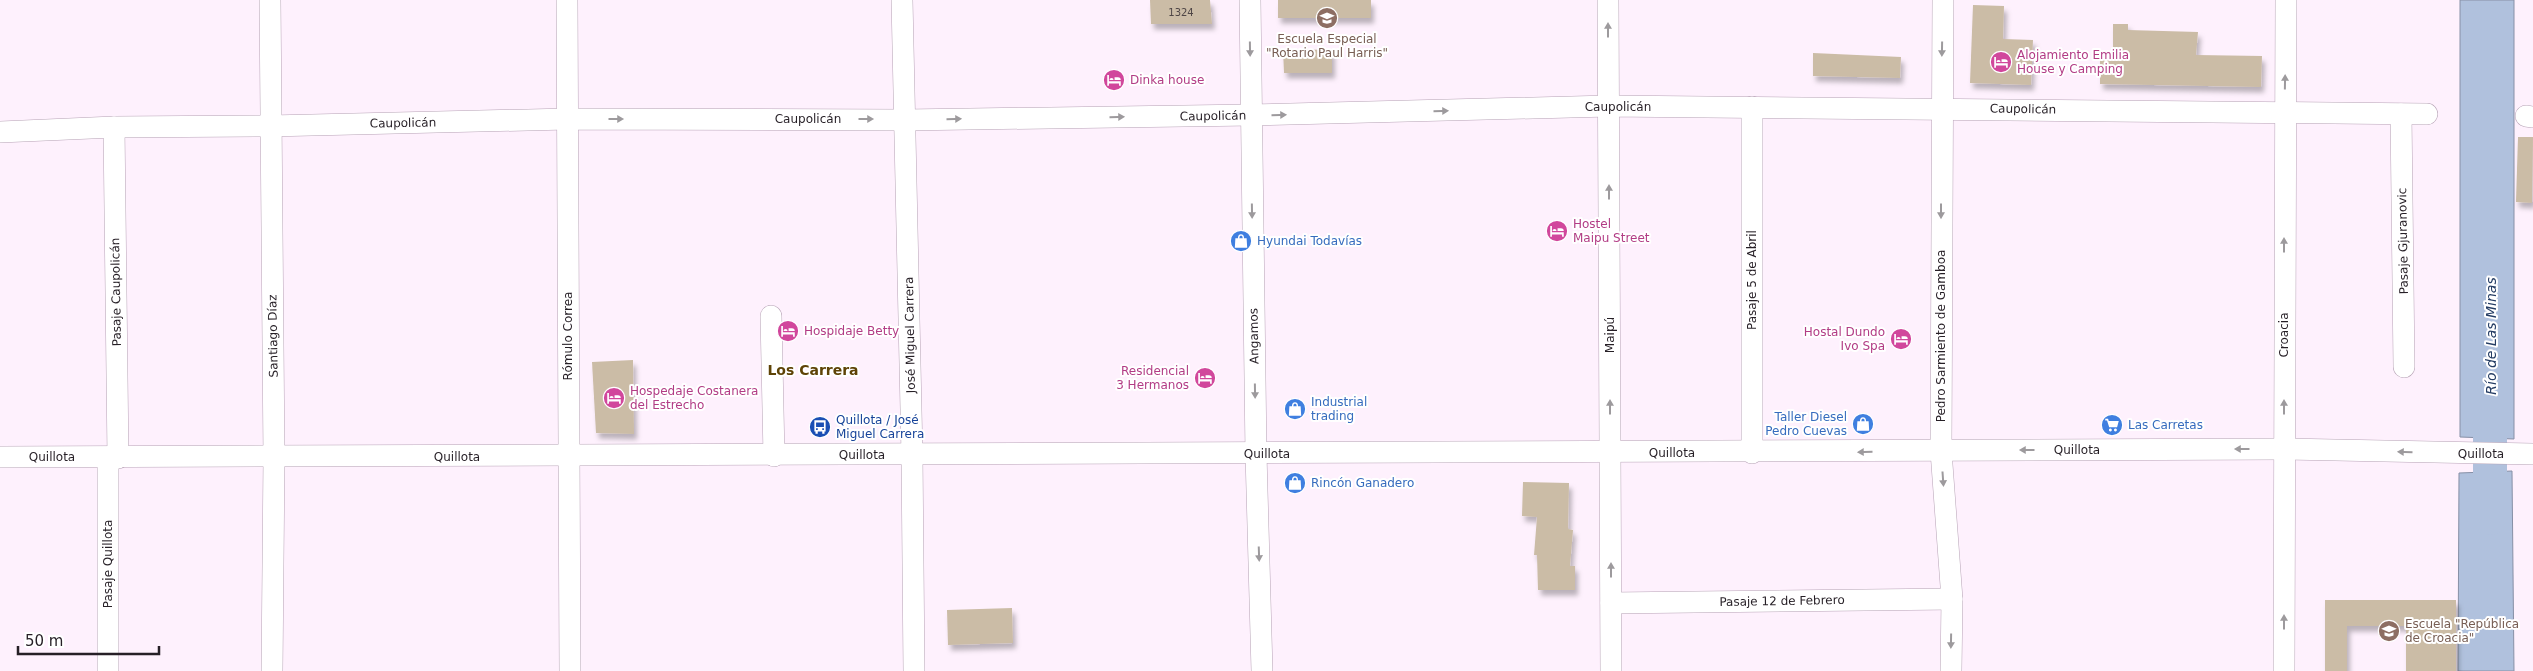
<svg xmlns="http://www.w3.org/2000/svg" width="2533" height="671" viewBox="0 0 2533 671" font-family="'DejaVu Sans',sans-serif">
<defs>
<filter id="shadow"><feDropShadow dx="3" dy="5.5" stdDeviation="2.5" flood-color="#0004"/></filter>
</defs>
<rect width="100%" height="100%" fill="#fef1fd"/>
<g fill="#b0c1dd" stroke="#8790a6">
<polygon points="2460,0 2514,0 2514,439 2460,437"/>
<polygon points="2512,471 2514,671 2458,671 2459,473"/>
</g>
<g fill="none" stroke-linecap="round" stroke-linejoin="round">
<polyline stroke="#b0c1dd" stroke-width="34" points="2490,518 2490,391"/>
</g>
<g fill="#cbbca6" filter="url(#shadow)">
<polygon points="1150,0 1210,0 1212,24 1151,24"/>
<rect x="1278" y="0" width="93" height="18"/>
<polygon points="1973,5 2004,6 2003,39 2033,40 2031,85 1970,83"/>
<polygon points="2113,24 2128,24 2128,30 2198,32 2196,55 2262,56 2261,87 2100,84 2100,53 2113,53"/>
<polygon points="1283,49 1332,50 1332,73 1284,73"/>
<polygon points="1813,53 1901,57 1900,78 1813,76"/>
<polygon points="2518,137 2533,137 2532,203 2516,202"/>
<polygon points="633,360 634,434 596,433 592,362"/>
<polygon points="1523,482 1569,483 1568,529 1573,530 1570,566 1575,566 1575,590 1538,590 1537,555 1534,555 1537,517 1522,516"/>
<polygon points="2325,600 2456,600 2456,671 2406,671 2406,626 2347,626 2347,671 2325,671"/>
<polygon points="1012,608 1013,643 948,645 947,610"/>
</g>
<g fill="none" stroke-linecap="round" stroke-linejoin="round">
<g stroke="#b7a3b6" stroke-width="22">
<g id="minor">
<polyline points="270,0 274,458 272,671"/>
<polyline points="567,0 570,671"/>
<polyline points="902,0 912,455 914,671"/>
<polyline points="1250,0 1256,454 1262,671"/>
<polyline points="1608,0 1611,671"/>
<polyline points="1943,0 1941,451 1952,599 1951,671"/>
<polyline points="2401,114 2404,367"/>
<polyline points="2526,116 2533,117"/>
<polyline points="114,127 118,458"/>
<polyline points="0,132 114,127 270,126 567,119 905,120 1251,115 1609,106 2427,114"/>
<polyline points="771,316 774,456"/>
<polyline points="1752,453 1752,107"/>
<polyline points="0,457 2284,449 2533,454"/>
<polyline points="108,457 108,671"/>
<polyline points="1611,603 1952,599"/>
<polyline points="2284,671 2286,0"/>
</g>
</g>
<use href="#minor" stroke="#fff" stroke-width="21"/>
</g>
<defs><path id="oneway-solid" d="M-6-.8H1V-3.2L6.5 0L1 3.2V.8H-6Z" transform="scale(1.25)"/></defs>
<g fill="#9d9a9d">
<use href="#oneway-solid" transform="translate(1608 30) rotate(-90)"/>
<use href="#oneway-solid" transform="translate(1250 49) rotate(89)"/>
<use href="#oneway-solid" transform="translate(1942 49) rotate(91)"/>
<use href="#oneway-solid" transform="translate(2285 82) rotate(-89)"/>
<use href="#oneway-solid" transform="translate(1441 111) rotate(-1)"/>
<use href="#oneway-solid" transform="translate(1279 115) rotate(-1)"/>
<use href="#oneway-solid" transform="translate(1117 117) rotate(-1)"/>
<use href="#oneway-solid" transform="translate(616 119)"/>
<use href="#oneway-solid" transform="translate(866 119)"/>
<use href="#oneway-solid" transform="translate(954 119) rotate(-1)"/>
<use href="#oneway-solid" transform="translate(1609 192) rotate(-90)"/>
<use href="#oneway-solid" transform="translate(1252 211) rotate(89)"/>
<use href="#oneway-solid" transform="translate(1941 211) rotate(90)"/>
<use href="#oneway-solid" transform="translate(2284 245) rotate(-90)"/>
<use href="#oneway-solid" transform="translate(1255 391) rotate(89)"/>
<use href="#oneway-solid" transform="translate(1610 407) rotate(-90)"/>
<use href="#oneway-solid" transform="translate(2284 407) rotate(-90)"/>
<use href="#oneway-solid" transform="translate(2242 449) rotate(180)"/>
<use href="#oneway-solid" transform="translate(2027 450) rotate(180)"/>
<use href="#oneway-solid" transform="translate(1865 452) rotate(179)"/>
<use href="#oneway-solid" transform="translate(2405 452) rotate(-178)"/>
<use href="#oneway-solid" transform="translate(1943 479) rotate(86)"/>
<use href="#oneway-solid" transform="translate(1259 554) rotate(88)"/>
<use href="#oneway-solid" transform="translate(1611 570) rotate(-90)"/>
<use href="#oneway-solid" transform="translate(2284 622) rotate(-90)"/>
<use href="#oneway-solid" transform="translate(1951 641) rotate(91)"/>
</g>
<defs>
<g id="school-disc" transform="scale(1.125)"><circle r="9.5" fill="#8d6e63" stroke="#fff"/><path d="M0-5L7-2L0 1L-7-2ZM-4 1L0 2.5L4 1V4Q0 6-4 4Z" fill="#fff"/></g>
<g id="hotel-disc" transform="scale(1.125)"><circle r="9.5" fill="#d1479c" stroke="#fff"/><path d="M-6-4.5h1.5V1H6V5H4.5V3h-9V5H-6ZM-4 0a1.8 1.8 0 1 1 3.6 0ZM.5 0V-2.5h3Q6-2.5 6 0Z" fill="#fff"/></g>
<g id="shop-disc" transform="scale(1.125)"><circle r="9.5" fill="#3f7fe0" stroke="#fff"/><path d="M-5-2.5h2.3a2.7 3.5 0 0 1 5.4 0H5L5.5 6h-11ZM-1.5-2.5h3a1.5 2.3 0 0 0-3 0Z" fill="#fff"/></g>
<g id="supermarket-disc" transform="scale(1.125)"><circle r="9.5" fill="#3f7fe0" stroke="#fff"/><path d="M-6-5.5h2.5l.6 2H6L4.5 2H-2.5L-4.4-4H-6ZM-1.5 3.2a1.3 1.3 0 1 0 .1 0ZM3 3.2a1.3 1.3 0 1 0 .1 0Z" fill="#fff"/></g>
<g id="bus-disc" transform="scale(1.125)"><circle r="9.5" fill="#1a4fb4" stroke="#fff"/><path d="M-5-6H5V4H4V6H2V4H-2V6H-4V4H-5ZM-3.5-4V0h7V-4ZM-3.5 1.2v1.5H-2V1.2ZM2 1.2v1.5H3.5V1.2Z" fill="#fff"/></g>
</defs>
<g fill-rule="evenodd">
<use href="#school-disc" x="1327" y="18"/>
<use href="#hotel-disc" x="2001" y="62"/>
<use href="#hotel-disc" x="1114" y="80"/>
<use href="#hotel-disc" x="1557" y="231"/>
<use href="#shop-disc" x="1241" y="241"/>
<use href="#hotel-disc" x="788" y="331"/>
<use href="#hotel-disc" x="1901" y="339"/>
<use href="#hotel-disc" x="1205" y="378"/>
<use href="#hotel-disc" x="614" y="398"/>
<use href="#shop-disc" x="1295" y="409"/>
<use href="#shop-disc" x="1863" y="424"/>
<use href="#supermarket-disc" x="2112" y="425"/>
<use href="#bus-disc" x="820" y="427"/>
<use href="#shop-disc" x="1295" y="483"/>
<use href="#school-disc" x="2389" y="631"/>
</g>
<g text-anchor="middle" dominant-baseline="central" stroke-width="4" stroke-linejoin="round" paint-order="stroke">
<g font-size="10" fill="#4f4646">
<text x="1181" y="12">1324</text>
</g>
<g font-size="12" fill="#785e54" stroke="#fff">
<text x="1327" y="39">Escuela Especial<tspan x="1327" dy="14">"Rotario Paul Harris"</tspan></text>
<text x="2405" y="624" text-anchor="start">Escuela "República<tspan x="2405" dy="14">de Croacia"</tspan></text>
</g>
<g font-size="12" fill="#b23c85" stroke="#fff" text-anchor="start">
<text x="2017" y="55">Alojamiento Emilia<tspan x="2017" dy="14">House y Camping</tspan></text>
<text x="1130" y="80">Dinka house</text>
<text x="1573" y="224">Hostel<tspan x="1573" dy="14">Maipu Street</tspan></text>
<text x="804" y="331">Hospidaje Betty</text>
<text x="1885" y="332" text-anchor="end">Hostal Dundo<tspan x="1885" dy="14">Ivo Spa</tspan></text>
<text x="1189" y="371" text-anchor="end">Residencial<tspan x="1189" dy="14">3 Hermanos</tspan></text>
<text x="630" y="391">Hospedaje Costanera<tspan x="630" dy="14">del Estrecho</tspan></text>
</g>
<g font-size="12" fill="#261f26" stroke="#fff">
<text x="1618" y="107">Caupolicán</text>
<text transform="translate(2023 109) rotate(1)">Caupolicán</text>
<text transform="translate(1213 116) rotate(-1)">Caupolicán</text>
<text x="808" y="119">Caupolicán</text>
<text transform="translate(403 123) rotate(-1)">Caupolicán</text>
<text transform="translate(2403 241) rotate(-91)">Pasaje Gjuranovic</text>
<text transform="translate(1752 280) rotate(-90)">Pasaje 5 de Abril</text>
<text transform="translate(116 292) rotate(-91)">Pasaje Caupolicán</text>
<text transform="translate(910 335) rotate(-91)">José Miguel Carrera</text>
<text transform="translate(1610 335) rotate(-90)">Maipú</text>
<text transform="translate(2284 335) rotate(-90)">Croacia</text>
<text transform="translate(273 336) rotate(-91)">Santiago Díaz</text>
<text transform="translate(568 336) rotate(-90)">Rómulo Correa</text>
<text transform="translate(1254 336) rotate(-91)">Angamos</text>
<text transform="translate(1941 336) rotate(-90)">Pedro Sarmiento de Gamboa</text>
<text x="2077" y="450">Quillota</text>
<text x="1672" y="453">Quillota</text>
<text x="1267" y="454">Quillota</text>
<text x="2481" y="454">Quillota</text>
<text x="862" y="455">Quillota</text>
<text x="52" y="457">Quillota</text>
<text x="457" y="457">Quillota</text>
<text transform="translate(108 564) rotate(-90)">Pasaje Quillota</text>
<text transform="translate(1782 601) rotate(-1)">Pasaje 12 de Febrero</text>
</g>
<g font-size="12" fill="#366cbe" stroke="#fff" text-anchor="start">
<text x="1257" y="241">Hyundai Todavías</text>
<text x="1311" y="402">Industrial<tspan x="1311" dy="14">trading</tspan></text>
<text x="1847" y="417" text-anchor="end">Taller Diesel<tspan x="1847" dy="14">Pedro Cuevas</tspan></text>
<text x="2128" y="425">Las Carretas</text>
<text x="1311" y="483">Rincón Ganadero</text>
</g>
<g font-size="12" fill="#164399" stroke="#fff" text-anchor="start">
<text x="836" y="420">Quillota / José<tspan x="836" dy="14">Miguel Carrera</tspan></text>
</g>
<g font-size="14" font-style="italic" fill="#253d64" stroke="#fff">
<text transform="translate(2491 336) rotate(-90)">Río de Las Minas</text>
</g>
<g font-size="14" font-weight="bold" fill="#5e4306" stroke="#fff">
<text x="813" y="370">Los Carrera</text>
</g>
</g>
<path d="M18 646v8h141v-8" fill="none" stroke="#261f26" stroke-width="2.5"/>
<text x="25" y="646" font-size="15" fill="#261f26" stroke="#ffffff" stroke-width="4" paint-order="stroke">50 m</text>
</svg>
